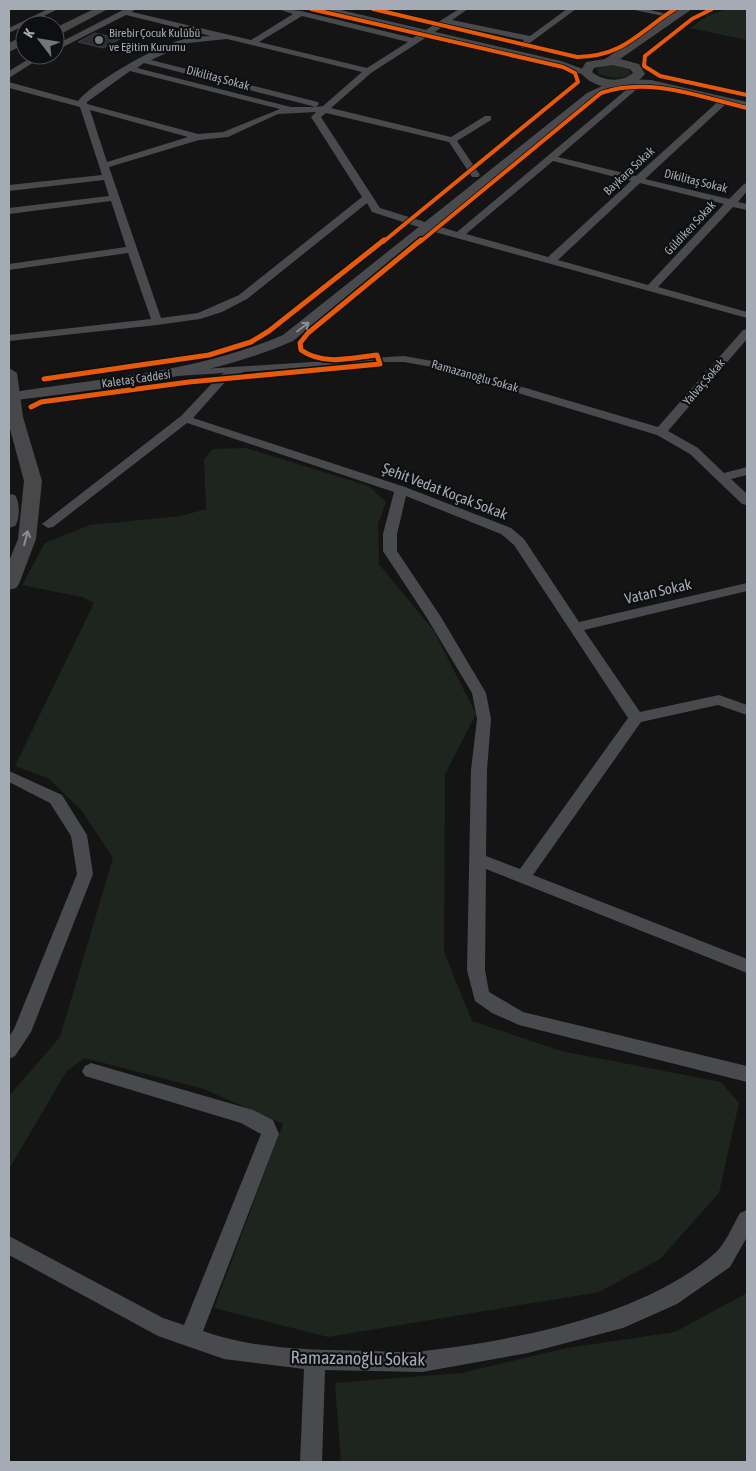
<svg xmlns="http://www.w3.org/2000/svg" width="756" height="1471" viewBox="0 0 756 1471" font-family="'Asap Condensed',sans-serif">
<rect width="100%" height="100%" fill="#141414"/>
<g fill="#1e251e">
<polygon points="726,9 747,9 747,40 690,28 708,16"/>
<path d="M 606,65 L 618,65 L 629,68 L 631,74 C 621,80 611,78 599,74 L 597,69 Z"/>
<polygon points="246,448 369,486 386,502 378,524 379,564 434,631 476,714 445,774 444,952 472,1021 561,1051 721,1082 739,1103 719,1193 660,1259 599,1292 328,1337 214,1308 283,1124 204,1089 84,1058 66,1072 9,1169 9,1096 60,1037 113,858 82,811 48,778 15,766 94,603 82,597 22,585 45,543 90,525 181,516 206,509 204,459 213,449"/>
<polygon points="747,1293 747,1462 341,1462 335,1383 461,1373 567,1348 675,1332"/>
</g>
<polygon fill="#2e2f30" stroke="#3c3e40" points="95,33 120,39 103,48 78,42"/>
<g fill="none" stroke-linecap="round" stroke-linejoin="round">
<g fill="#494a4d" fill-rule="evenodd">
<polygon points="48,9 58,9 9,33 9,28"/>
<path d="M 125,9 L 135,9 L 132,12 L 251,40 L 293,14 L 278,9 L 301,11 L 413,38 L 459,9 L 468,9 L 452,20 L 530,36 L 567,9 L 576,9 L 523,48 L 519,45 L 524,40 L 447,24 L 371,73 L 331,108 L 451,137 L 485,116 L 491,116 L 491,120 L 457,141 L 480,175 L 478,177 L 472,177 L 449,142 L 326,113 L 321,117 L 380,208 L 457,232 L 638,80 L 645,82 L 558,157 L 636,176 L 722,98 L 728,98 L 728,102 L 645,179 L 729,199 L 744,184 L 747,183 L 747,191 L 738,202 L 747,204 L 747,210 L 733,207 L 658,287 L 747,312 L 747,318 L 431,231 L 372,212 L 367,203 L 247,299 L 222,312 L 200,319 L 157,325 L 9,341 L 9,335 L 151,319 L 128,253 L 9,270 L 9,264 L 126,247 L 111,201 L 9,214 L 9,208 L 109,196 L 104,180 L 9,191 L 9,185 L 102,175 L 80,107 L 9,88 L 9,82 L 78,101 C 94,81 155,47 181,40 C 191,37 201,36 211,36 L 126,15 L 55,51 L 55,45 ZM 302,16 L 408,42 L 367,68 L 259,42 ZM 227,39 L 362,72 L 323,106 L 316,107 L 319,104 L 318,102 L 151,60 L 188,43 ZM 144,63 L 312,106 L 315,107 L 291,107 L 137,68 ZM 130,71 L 280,109 L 223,132 L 198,134 L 87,104 L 87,102 ZM 90,110 L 188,137 L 107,162 ZM 316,112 L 311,117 L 362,197 L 239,295 L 198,313 L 161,318 L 109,167 L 199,140 L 228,137 L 278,114 ZM 553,161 L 631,181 L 548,257 L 466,234 ZM 640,183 L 724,204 L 648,285 L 558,260 Z"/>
<polygon points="630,9 646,9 676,16 672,18"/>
<polygon points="35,55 45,55 9,78 9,71"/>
<path d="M 747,329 L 747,339 L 668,431 L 698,448 L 724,473 L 747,467 L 747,475 L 731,479 L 747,494 L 747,505 L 742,504 L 690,454 L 657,435 L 432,367 L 404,362 L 379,362 L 243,372 L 226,381 L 193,418 L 405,487 L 511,528 L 524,539 L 579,622 L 747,583 L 747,591 L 584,630 L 640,712 L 719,695 L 747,705 L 747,715 L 718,705 L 641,722 L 533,875 L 747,959 L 747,973 L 486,869 L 485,970 L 489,992 L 523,1012 L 747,1066 L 747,1082 L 519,1025 L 492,1013 L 475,1001 L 467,970 L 471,770 L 477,719 L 472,693 L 427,618 L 383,551 L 383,534 L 394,492 L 187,423 L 53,527 L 48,528 L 42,524 L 181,416 L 218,377 L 224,373 L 177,376 L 171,373 L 173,371 L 404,356 L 438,362 L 658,427 L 743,330 ZM 406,496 L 501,534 L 514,545 L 628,718 L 520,869 L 486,856 L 487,770 L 491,719 L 486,693 L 441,617 L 397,551 L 397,534 Z"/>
<polygon points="9,771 62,795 87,835 93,874 31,1032 15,1056 9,1059 9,1037 14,1029 77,874 71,836 50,803 9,782"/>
<path d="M 91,1063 L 253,1110 L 273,1120 L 279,1134 L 203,1331 C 255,1350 316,1350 371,1351 C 388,1351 407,1354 424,1351 C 516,1340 643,1316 714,1254 C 725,1245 733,1225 740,1213 L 747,1210 L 747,1237 L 730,1267 L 677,1304 L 623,1328 L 528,1353 L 422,1372 L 325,1370 L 322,1462 L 300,1462 L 304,1369 L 224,1359 L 158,1336 L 9,1255 L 9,1236 L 163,1318 L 184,1325 L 261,1134 L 241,1123 L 85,1076 L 82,1071 L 85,1066 Z"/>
</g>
<g fill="#494a4d" fill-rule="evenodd">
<polygon points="319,9 336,9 561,61 591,72 586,75"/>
<path d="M 626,79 L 651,80 L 747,102 L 747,108 L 651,86 L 622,84 L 595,97 L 293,341 C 203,380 105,388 9,401 L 9,393 C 105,377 192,374 283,335 L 587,93 L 613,81 Z"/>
</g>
<g fill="#48484b" fill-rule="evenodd">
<polygon points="94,9 108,9 55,37 55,28"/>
<path d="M 678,9 L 692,9 L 620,59 L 639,64 L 645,74 C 630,94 594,91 580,72 L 586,62 L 605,59 ZM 612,65 L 630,69 L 633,73 C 621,83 603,81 592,72 L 594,68 Z"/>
<polygon points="25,35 25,44 9,52 9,43"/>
<polygon points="9,368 17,373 23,417 42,481 36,539 19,584 16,588 9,590 9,561 18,539 24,481 9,425"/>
<path d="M 9,494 L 15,495 C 20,502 20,519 15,526 L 9,528 Z"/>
</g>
<g stroke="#0e0f10" stroke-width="5.5">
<g id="cycleway-far1">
<polyline points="311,9 563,67 575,73 578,82 383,242"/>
<path d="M 373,9 L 577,57 C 625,56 638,32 675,9"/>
<polyline points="712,9 692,19 645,56 644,66 660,76 747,95"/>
<path d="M 420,242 L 601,93 C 648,76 701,97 747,108"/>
</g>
</g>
<g stroke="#0e0f10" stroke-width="8">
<g id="cycleway">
<polyline points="44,379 209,355 251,342 269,331 384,240"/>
<path d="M 31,407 L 41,402 L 189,382 L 380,364 L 377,355 C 351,358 324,366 301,350 L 300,343 L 308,333 L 421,240"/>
</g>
</g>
<use href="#cycleway-far1" stroke="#e8590c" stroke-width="4"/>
<use href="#cycleway" stroke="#e8590c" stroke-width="5"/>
</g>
<defs><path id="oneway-shaft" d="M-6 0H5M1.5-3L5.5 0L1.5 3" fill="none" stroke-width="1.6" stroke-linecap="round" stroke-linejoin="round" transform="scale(1.25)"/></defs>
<use stroke="#898e96" href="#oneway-shaft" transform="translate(303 327) rotate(-37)"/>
<use stroke="#898d95" href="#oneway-shaft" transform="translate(26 538) rotate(-75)"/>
<circle fill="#72767d" stroke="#0e0f10" stroke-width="2" cx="99" cy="40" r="5"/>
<g text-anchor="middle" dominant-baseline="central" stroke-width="4.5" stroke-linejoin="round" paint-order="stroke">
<g font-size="12" fill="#a5abb5" stroke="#0e0f10" text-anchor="start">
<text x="109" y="33">Birebir Çocuk Kulübü<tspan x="109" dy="14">ve Eğitim Kurumu</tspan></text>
</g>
<g font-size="12" fill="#a5abb5" stroke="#0e0f10">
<text transform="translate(218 78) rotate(15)">Dikilitaş Sokak</text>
<text transform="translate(629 171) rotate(-43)">Baykara Sokak</text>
<text transform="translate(696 181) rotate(14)">Dikilitaş Sokak</text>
<text transform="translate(690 228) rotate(-47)">Güldiken Sokak</text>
<text transform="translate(475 376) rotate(16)">Ramazanoğlu Sokak</text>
<text transform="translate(136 379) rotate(-8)">Kaletaş Caddesi</text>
<text transform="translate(704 382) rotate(-49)">Yalvaç Sokak</text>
</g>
<g font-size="15" fill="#a5abb5" stroke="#0e0f10">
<text transform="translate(445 491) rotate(21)">Şehit Vedat Koçak Sokak</text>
<text transform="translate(658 591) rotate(-13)">Vatan Sokak</text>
</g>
<g font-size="18" fill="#a5abb5" stroke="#0e0f10">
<text transform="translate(358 1358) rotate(1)">Ramazanoğlu Sokak</text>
</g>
</g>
<rect width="756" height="1471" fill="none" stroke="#a5abb5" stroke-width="20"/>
<g transform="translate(40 40) rotate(301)"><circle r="24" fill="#0e0f10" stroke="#4a4d52"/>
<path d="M0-4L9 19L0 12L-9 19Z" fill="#72767d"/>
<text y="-8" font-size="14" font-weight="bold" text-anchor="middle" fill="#a5abb5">K</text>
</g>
</svg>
